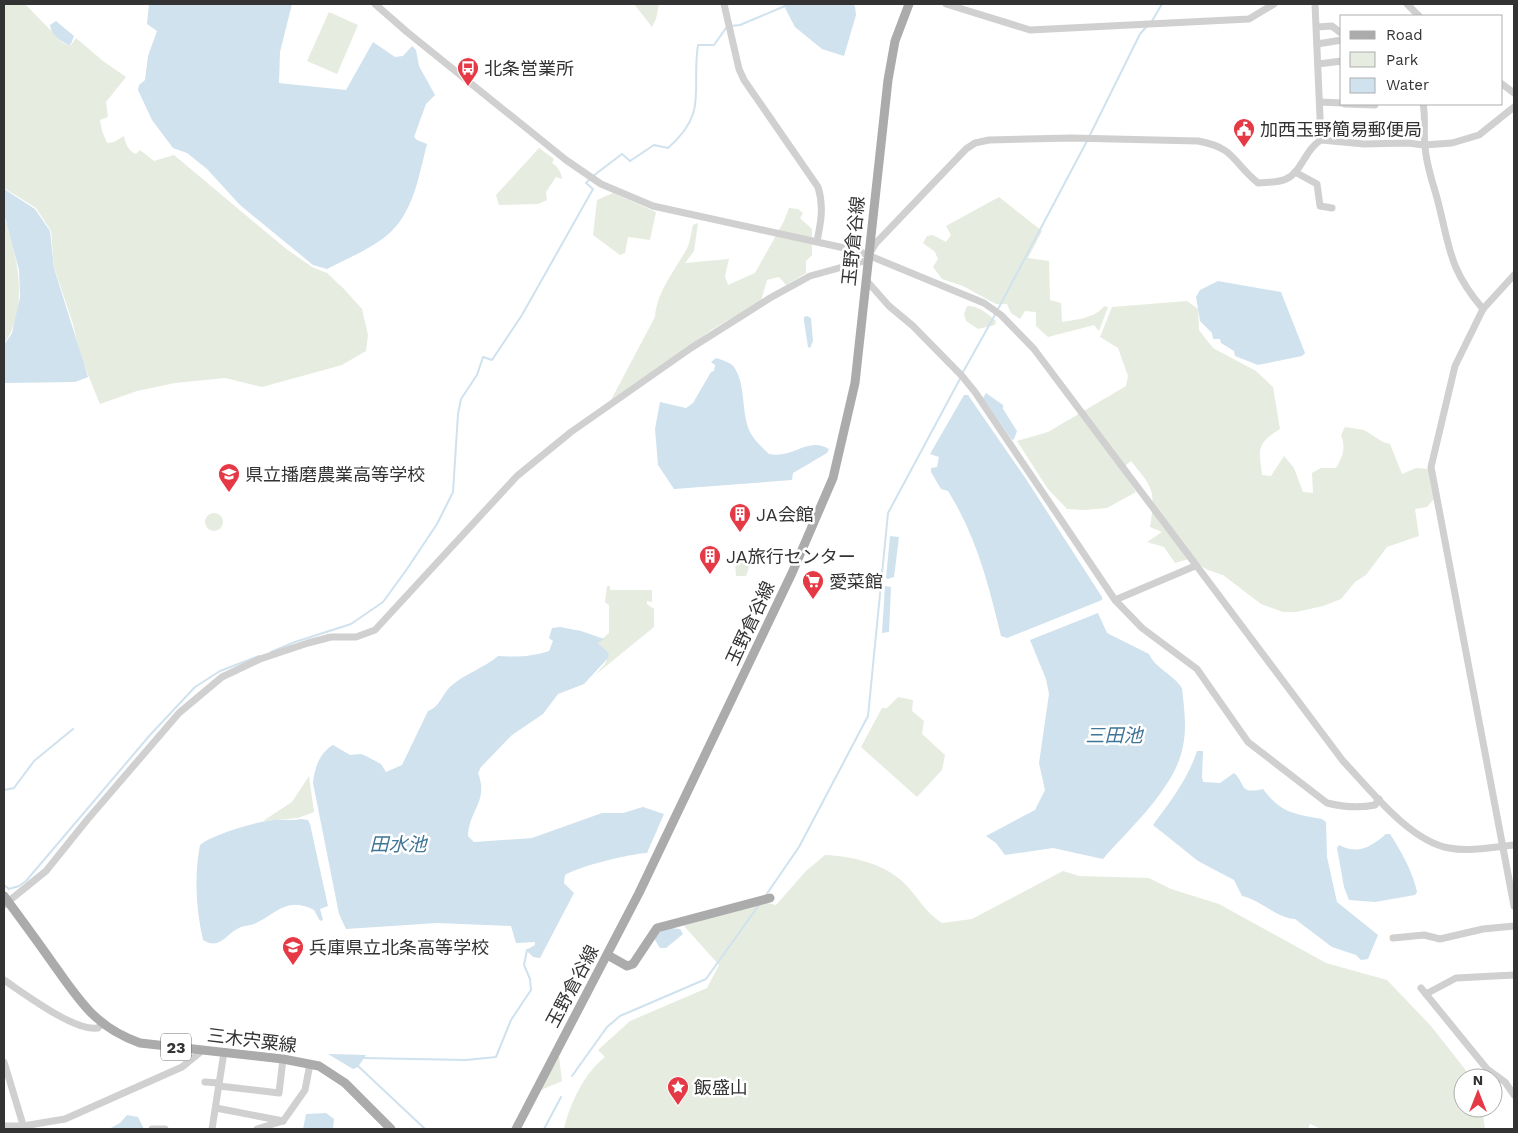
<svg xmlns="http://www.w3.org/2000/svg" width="1518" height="1133" viewBox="0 0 1518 1133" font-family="'Work Sans','Noto Sans JP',sans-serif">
<rect width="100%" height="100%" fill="#fff"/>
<g fill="#e6ecdf">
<path d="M 4,4 L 25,4 L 62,42 L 67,45 L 71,45 L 76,38 L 103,61 L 126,77 L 106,102 L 108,117 L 100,120 L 102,131 L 107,143 L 114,142 L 124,136 C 125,143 129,152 136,154 L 140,150 L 154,161 L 174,155 L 285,248 L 312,267 L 327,273 L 344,289 L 362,309 L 368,335 L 366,351 L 342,365 L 262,387 L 225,378 L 175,383 L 137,391 L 100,404 L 80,355 L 73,324 L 54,267 L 51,231 L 36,208 L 4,188 Z"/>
<polygon points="634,4 659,4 656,19 652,27"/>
<polygon points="329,12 358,25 337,74 307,61"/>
<path d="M 539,148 L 554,159 L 552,163 C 557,166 562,173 562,179 L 556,177 L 546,192 L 547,200 L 538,204 L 499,205 L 496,195 Z"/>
<polygon points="613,193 656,212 650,240 628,237 625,253 620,255 593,235 597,200"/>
<path d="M 999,197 L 1042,231 L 1028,258 L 1049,261 L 1050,300 L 1061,303 L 1062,322 C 1075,320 1096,318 1104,306 L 1108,307 L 1099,331 L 1094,325 L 1048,337 L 1036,326 L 1036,312 L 1025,311 L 1020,319 L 1011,313 L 1007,304 L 996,304 L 963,286 L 942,279 L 933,267 L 938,259 L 935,252 L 923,243 L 927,236 L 933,235 L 946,242 L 951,235 L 946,226 Z"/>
<path d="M 789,208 L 798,209 L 803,213 L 800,218 L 812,229 L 812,255 L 806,261 L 806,273 L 786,285 L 779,277 L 767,280 L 761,301 L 713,329 L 611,400 L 655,317 C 657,292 673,273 685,252 C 690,245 691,233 693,225 L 698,223 L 694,251 L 685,263 L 729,259 L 725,276 L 728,285 L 755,273 L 784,221 Z"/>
<path d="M 4,216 C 17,256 30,306 4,344 Z"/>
<path d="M 1187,301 L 1198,309 L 1199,330 L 1213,348 L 1256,371 L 1273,387 L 1280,429 C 1256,444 1259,449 1262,475 L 1271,476 L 1284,456 L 1294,468 L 1303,492 L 1313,493 L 1312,473 L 1321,468 L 1336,468 C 1343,456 1346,448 1341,435 L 1345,427 L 1364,430 L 1383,442 L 1390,444 L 1402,474 L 1416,468 L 1429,469 L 1434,499 L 1427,507 L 1415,509 L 1419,536 L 1387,547 L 1366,575 L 1355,582 L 1341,599 L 1323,606 L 1296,612 L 1283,612 L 1261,604 L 1223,575 L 1208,570 L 1189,559 L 1175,563 L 1164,547 L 1147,542 L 1162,532 L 1150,527 C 1156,490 1153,488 1131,461 L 1121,469 L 1136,492 L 1107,508 L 1084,510 L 1067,509 L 1048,489 L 1017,441 L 1048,432 L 1126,386 L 1128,376 L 1118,348 L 1100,337 L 1112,307 Z"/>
<path d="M 967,306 C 978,305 988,314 996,321 L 995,325 L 978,329 L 966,321 L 964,314 Z"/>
<circle cx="214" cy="522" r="9"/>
<polygon points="752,559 746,576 736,576 735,560"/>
<polygon points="607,586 610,586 610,590 652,590 652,602 647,601 647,604 654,609 654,627 595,675 605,664 609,653 598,643 609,633 609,605 605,602"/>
<polygon points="898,697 913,700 912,711 924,721 922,734 945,755 942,770 917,797 861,747 882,708 887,708"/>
<polygon points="309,776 314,812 298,818 263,821 292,802"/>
<path d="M 825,855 C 852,856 885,864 904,883 C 919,898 923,910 942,923 L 972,919 L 1063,871 L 1079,876 L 1149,878 L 1171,889 L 1219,904 L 1326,963 L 1387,980 L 1431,1026 L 1472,1078 L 1463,1078 L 1463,1108 L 1482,1108 L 1485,1129 L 1321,1129 L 1310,1124 L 1308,1129 L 564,1129 C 569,1105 585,1072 605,1057 L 598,1050 L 630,1021 L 707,988 L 719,965 L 684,926 L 759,901 L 776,905 L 806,871 Z"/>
<polygon points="559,1056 562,1081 541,1090"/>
</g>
<g fill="#cfe2ee">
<path d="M 149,4 L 292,4 L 280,52 L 279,83 L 346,90 L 373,42 L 395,57 L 403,56 L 412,46 L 416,50 L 419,66 L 435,95 L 426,104 L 414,137 L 417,140 L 427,144 C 418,179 413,218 381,240 C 365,251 345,260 327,269 L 313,265 L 240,205 L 207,169 L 187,153 L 173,148 L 152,120 L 138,90 L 139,85 L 145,80 L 148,56 L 157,31 L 147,24 Z"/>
<polygon points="783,4 851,4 855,6 856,15 844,56 822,49 795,27"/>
<path d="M 56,21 L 74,36 L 71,44 L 68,45 C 60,40 51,35 50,25 Z"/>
<polygon points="4,189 35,209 50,231 54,268 88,377 75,382 4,383 4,345 12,333 20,297 19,270 4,214"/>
<polygon points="1218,281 1281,292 1305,353 1302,356 1258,365 1235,356 1234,351 1221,343 1220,339 1213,339 1212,333 1200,321 1196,297 1200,290"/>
<polygon points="807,316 811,318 813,341 810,348 808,347 804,321 804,317"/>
<path d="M 716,358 C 722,360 730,362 734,367 C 747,386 740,413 751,434 C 755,441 763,448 769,454 C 793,459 808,436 829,449 L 827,453 L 793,473 L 792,480 L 674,489 L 658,465 L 655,429 L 660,402 L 686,408 L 693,403 L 711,372 L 714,371 L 715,365 L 711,362 Z"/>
<polygon points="986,393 1003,405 1003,409 1017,431 1014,439 1012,440 983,398"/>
<path d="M 964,395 L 968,395 L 1026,479 L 1102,597 L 1102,600 L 1007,638 L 1001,636 C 989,586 976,535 948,491 L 941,489 L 931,472 L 931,468 L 937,467 L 939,457 L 930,454 Z"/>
<polygon points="890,536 899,537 894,577 888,579 886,578"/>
<polygon points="885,586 891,587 889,632 882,633"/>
<path d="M 1098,613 L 1107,633 L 1149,654 C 1155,668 1174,675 1182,688 C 1184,707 1187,727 1183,746 C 1176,787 1130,828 1103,859 L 1053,848 L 1005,855 L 996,843 L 986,836 L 1035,810 L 1045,790 L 1039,763 L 1049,694 L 1046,679 L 1030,640 Z"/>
<path d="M 560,627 L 581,631 L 604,639 L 598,643 L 609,653 L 608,658 L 584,684 L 558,694 L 543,714 L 512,735 L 481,767 L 478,773 C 489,801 469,810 468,836 L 474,842 L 532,838 L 602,813 L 623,813 L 643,807 L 664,814 L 647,853 C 629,854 580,866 565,875 L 564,883 L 574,893 L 540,958 L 533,957 L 526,950 L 535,945 L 535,942 L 516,943 L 511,926 L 437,923 L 346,929 L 339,914 L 313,783 C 314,769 320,752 333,745 L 350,755 L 361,754 L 366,756 L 381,764 L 386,772 L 402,765 L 428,711 C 440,707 442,694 451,686 C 466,673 484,668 498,656 C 516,657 531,657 549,651 L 553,641 L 549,638 L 552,628 Z"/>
<path d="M 1197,751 L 1203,751 L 1202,777 L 1203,782 L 1220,783 L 1234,773 C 1246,783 1238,795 1263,789 C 1281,813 1294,814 1322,819 L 1326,822 L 1327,857 L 1337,902 L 1378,935 L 1368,959 L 1361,960 L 1356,955 L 1332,947 L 1295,919 C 1276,918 1261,900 1242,896 L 1234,880 L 1198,861 L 1153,825 C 1170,802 1188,779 1197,751 Z"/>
<path d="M 301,819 L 308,820 L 310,824 L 328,906 L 320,909 L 323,920 L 320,921 L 314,910 C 286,896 277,914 254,924 C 250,926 244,925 239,928 C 227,933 220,951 203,940 C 196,909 194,876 200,845 C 211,835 258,821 274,820 C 283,819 292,821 301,819 Z"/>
<path d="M 1386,834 L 1390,834 C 1401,851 1413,872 1417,892 L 1415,895 L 1375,902 L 1349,900 L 1344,887 L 1337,848 L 1339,845 C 1358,855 1371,847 1386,834 Z"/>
<path d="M 671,928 L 680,929 L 683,934 L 666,948 L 660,948 L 655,940 C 656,931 663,930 671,928 Z"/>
<polygon points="328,1054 366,1055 358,1067 353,1069"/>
<polygon points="326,1113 334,1119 333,1129 303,1129 306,1114"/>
<polygon points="127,1115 138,1117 144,1129 109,1129 120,1123"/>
</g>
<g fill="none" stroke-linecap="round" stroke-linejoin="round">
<g stroke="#cfe2ee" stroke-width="2">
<polyline points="1152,21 1162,4"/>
<polyline points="731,26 740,25 785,6"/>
<polyline points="1089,137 1140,34 1147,26"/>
<path d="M 593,176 L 622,154 L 630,161 L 654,145 L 668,148 C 709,112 691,91 698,45 L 714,45 L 726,28"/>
<polyline points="998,309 1087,141"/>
<polyline points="963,372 996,313"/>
<polyline points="271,652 295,642 351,624 383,602 407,569 437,524 453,492 458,414 461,399 477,375 483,357 492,360 522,315 593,189 586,183 590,179"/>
<polyline points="4,790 14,788 34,761 73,729"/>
<polyline points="4,885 9,889 19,886 26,881 150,735 195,687 220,671 259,656"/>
<polyline points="766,895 799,847 868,716 888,513 961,377"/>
<polyline points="363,1058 466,1060 496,1057 511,1020 531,990 530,979 524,965 527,950"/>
<polyline points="358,1066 425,1129"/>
<polyline points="572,1076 607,1027 620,1016 706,979 759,905"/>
<polyline points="544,1129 561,1097"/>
</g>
<g stroke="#d0d0d0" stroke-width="7">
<path d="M 375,4 L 407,32 L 566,160 L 601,184 L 653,206 L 858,251 L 984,303 L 1001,315 L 1034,349 L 1343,761 C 1370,789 1409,841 1449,848 C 1469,852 1493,847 1514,845"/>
<path d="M 724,4 L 739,69 L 744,80 L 818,187 C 824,206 821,222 817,241"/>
<polyline points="946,4 1030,30 1249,19 1274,4"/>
<polyline points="1315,4 1321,140"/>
<polyline points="1407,4 1419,16"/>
<polyline points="1317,27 1332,26 1342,34"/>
<polyline points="1317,44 1342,40"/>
<polyline points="1318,64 1342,61"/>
<polyline points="1502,84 1514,93"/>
<polyline points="1320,102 1342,103"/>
<polyline points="1345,104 1375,105"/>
<path d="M 1423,104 C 1426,117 1423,132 1425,146 C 1426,164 1432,180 1437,198 C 1450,247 1448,268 1483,309"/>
<polyline points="1295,172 1317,184 1320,206 1332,208"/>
<path d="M 870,253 L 876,243 L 966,149 L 975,143 L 989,140 L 1071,138 L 1198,141 C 1236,148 1231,161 1258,183 C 1266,182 1278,183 1286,179 C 1302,172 1305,149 1321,140 L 1364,144 L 1408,143 L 1424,145 L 1452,143 L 1479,135 L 1514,107"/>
<polyline points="1514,275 1483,309 1455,366 1431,467 1514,906"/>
<path d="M 866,280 L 889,306 L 913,326 L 962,376 L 975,392 L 1115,600 L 1142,628 L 1197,669 L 1248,742 L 1327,803 C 1343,807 1360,808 1375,805 L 1379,799"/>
<polyline points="1115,600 1195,566"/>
<polyline points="4,905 46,871 87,820 179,713 222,677 260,659 308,643 331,637 356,637 375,630 517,476 571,432 691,348 770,298 810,276 868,260"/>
<polyline points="1393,938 1424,935 1440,939 1483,929 1514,926"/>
<path d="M 4,980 C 25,994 75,1032 98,1028 L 101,1024"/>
<polyline points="1421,988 1487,1069 1505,1082 1514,1095"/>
<polyline points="1426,994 1456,978 1514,975"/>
<polyline points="4,1062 24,1128"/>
<polyline points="205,1082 219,1083"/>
<polyline points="219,1086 279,1093 283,1059"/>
<polyline points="216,1108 283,1121"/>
<polyline points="4,1126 23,1126 65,1119 182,1067 203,1050"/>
<polyline points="152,1129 165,1129"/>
<polyline points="212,1129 224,1052"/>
<polyline points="257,1129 283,1121 286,1117 305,1090 310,1064"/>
</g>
<g stroke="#ababab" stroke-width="9">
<path d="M 4,896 C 21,919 38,942 54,965 C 81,1002 95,1027 140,1043 L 283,1059 L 319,1066 L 345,1083 L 391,1129"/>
<polyline points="611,957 627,966 633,964 657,928 770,898"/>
<polyline points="516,1129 639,893 792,573 833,478 855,383 888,80 895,41 909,4"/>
</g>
</g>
<defs>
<g id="bus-pin" transform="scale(1.125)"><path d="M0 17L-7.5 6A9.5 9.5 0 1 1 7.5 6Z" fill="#e63946" stroke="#fff"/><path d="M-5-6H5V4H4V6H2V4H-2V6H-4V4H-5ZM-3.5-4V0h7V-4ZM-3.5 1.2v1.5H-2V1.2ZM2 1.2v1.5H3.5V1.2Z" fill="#fff"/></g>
<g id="civic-pin" transform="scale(1.125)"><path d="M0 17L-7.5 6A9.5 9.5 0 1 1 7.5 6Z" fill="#e63946" stroke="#fff"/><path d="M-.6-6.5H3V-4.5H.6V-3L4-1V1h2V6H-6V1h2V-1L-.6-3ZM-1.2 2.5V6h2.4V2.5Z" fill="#fff"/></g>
<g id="school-pin" transform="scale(1.125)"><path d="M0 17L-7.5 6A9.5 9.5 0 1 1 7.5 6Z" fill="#e63946" stroke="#fff"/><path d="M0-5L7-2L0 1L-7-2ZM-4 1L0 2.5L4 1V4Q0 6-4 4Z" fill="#fff"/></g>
<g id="building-pin" transform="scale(1.125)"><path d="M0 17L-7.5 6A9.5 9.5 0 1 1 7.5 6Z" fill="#e63946" stroke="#fff"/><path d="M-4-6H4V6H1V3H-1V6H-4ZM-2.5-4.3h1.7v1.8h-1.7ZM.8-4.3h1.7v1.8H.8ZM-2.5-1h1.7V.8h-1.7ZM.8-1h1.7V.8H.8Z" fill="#fff"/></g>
<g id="supermarket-pin" transform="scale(1.125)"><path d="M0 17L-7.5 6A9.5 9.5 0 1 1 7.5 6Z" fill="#e63946" stroke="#fff"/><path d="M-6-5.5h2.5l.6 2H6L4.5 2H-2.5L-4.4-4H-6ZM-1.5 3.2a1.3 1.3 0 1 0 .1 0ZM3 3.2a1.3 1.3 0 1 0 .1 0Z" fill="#fff"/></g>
<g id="sight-pin" transform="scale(1.125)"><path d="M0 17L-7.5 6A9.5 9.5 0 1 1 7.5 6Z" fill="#e63946" stroke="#fff"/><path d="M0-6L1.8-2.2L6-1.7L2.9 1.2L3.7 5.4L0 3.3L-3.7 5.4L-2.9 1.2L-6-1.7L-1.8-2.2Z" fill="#fff"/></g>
</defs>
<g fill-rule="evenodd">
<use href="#bus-pin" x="468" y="68"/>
<use href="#civic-pin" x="1244" y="129"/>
<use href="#school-pin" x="229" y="474"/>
<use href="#building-pin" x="740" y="514"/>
<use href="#building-pin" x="710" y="556"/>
<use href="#supermarket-pin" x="813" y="581"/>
<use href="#school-pin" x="293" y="947"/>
<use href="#sight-pin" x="678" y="1087"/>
</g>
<g text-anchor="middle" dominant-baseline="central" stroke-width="5" stroke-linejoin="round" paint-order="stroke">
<rect fill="#fff" stroke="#707070" stroke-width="1" x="161" y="1033.5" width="30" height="27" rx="4"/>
<g font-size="16" font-weight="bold" fill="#333">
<text x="176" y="1047">23</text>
</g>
<g font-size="18" fill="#333" stroke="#fff" text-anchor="start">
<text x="484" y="68">北条営業所</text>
<text x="1260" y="129">加西玉野簡易郵便局</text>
<text x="245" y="474">県立播磨農業高等学校</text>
<text x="756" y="514">JA会館</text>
<text x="726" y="556">JA旅行センター</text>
<text x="829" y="581">愛菜館</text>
<text x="309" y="947">兵庫県立北条高等学校</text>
<text x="694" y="1087">飯盛山</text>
</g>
<g font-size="18" fill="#333" stroke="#fff">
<text transform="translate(853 241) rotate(-84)">玉野倉谷線</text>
<text transform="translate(750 623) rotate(-65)">玉野倉谷線</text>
<text transform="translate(572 986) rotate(-62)">玉野倉谷線</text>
<text transform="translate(252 1040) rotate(7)">三木宍粟線</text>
</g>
<g font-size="19" font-style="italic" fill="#3f7597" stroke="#fff">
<text x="1114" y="735">三田池</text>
<text x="398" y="844">田水池</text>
</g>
</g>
<rect width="1518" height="1133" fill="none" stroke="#333333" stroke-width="10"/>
<rect x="1340" y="15" width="162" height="90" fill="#ffffff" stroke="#adadad"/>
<rect x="1350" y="31" width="25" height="8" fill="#ababab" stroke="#adadad"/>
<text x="1386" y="40" font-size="15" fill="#333333">Road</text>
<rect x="1350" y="52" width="25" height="15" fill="#e6ecdf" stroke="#adadad"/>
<text x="1386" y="65" font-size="15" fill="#333333">Park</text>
<rect x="1350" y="78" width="25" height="15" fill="#cfe2ee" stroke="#adadad"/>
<text x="1386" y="90" font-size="15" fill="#333333">Water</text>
<g transform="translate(1478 1093)"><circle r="24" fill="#ffffff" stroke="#adadad"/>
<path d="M0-4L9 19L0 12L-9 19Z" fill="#e63946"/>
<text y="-8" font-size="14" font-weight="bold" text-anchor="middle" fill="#333333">N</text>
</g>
</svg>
